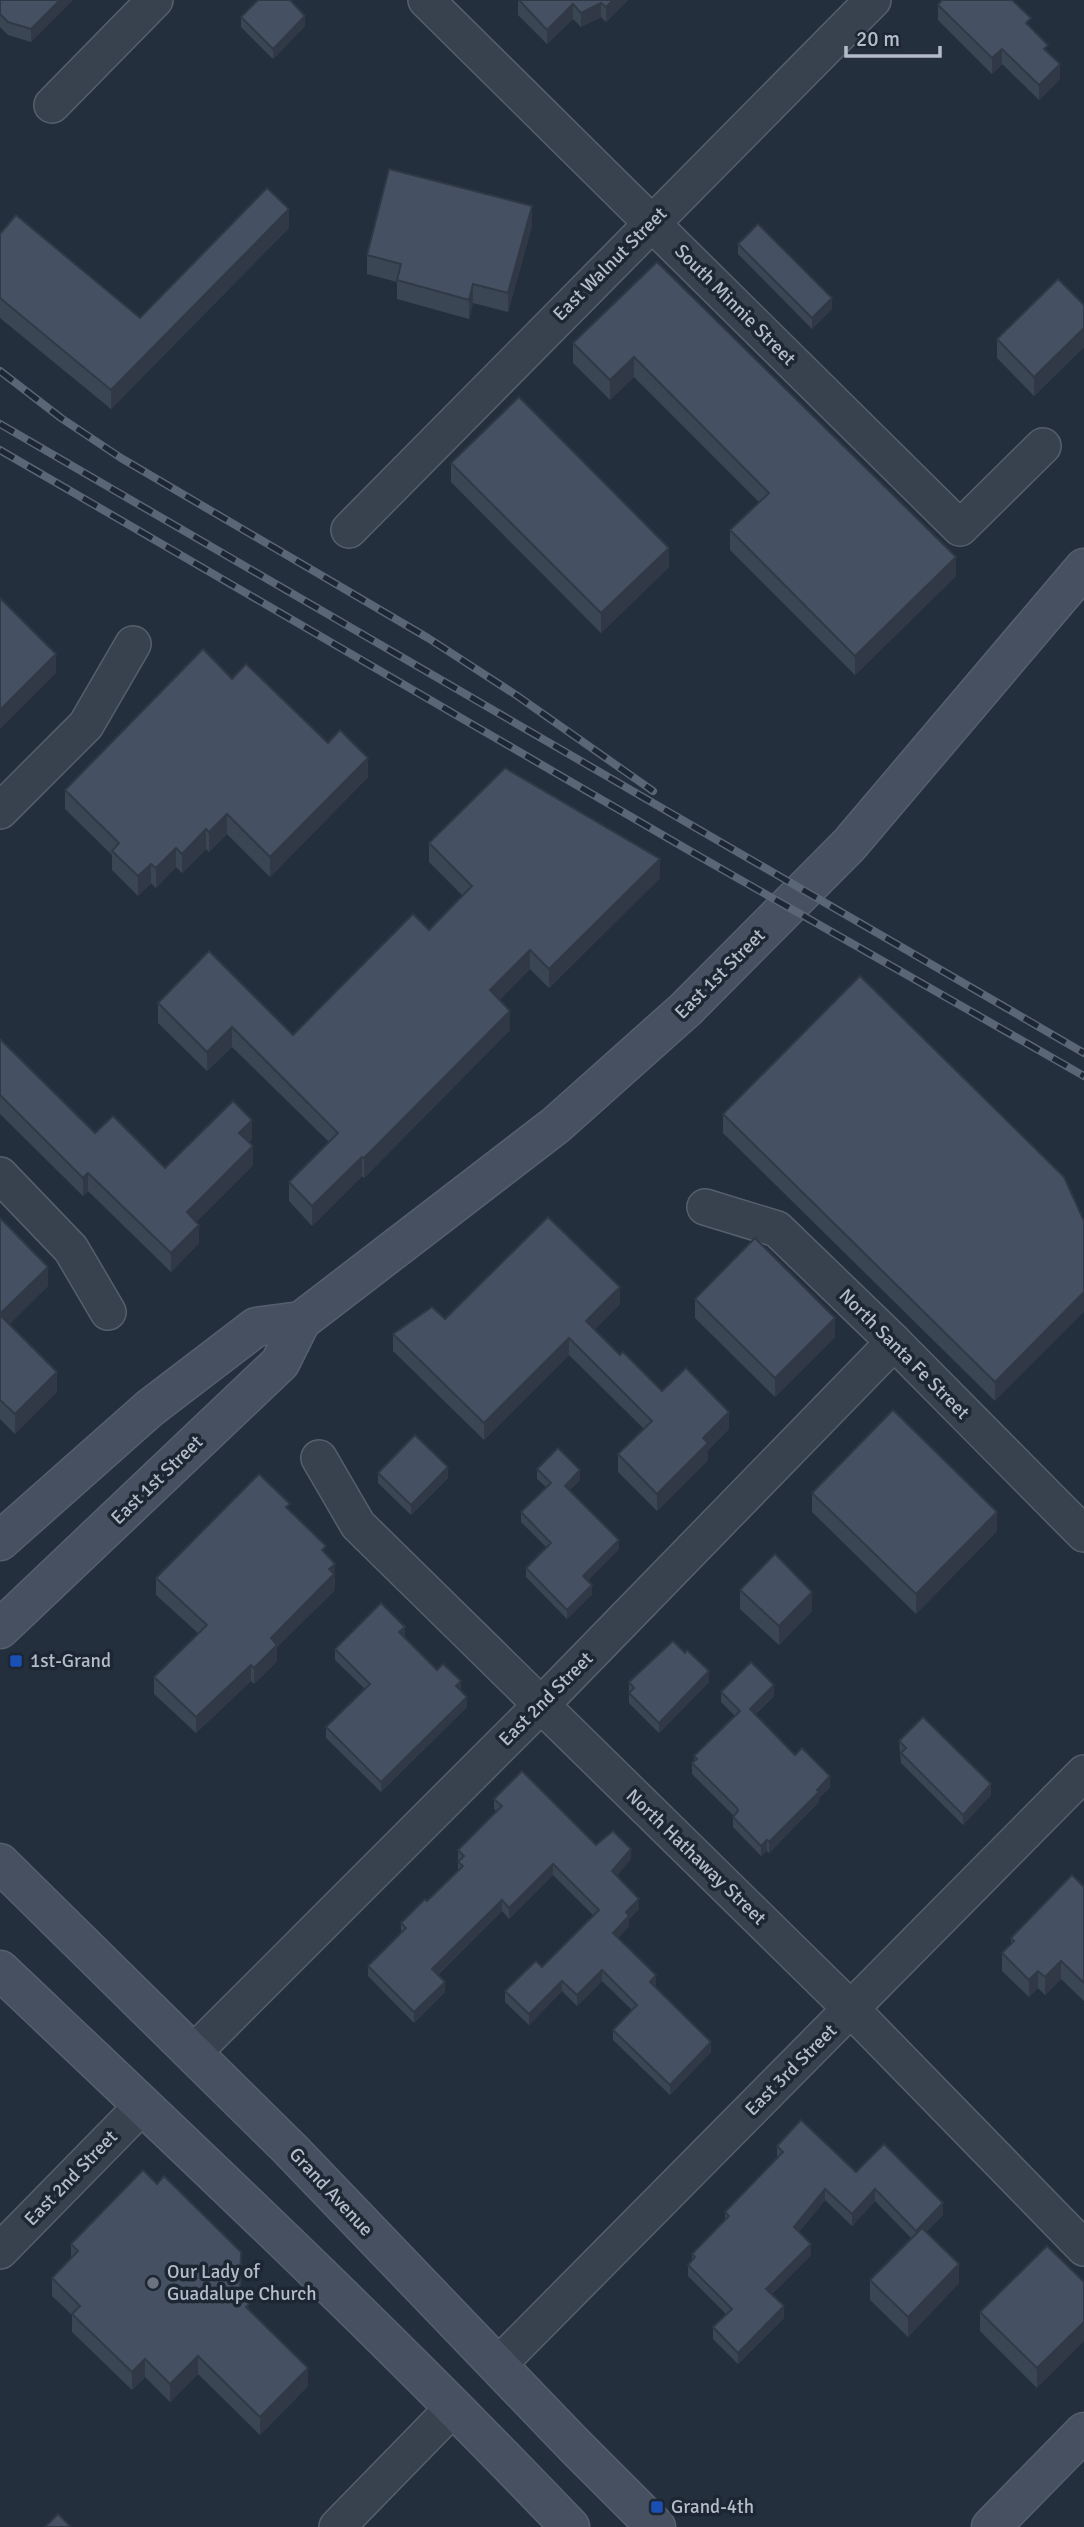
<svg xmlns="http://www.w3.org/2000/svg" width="1084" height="2527" viewBox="0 0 1084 2527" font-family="Signika,sans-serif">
<rect width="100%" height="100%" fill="#242f3e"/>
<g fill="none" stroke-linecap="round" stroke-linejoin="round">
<g stroke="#565f6c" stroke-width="38">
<g id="street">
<polyline points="426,0 960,528 1043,446"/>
<polyline points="52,105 155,0"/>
<polyline points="349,530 873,0"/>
<polyline points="0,811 86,725 133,644"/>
<polyline points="0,1175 71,1249 108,1312"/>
<polyline points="705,1207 777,1229 894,1342 1084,1534"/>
<polyline points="319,1458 358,1525 851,2009 1084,2248"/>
<polyline points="194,2052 541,1705 894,1342"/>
<polyline points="0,2251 143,2105"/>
<polyline points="497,2366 1084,1773"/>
<polyline points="337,2527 454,2407"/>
</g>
</g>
<g stroke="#565f6c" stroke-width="41">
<g id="secondary">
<polyline points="0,1541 150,1408 256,1327 301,1321"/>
<polyline points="0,1629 280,1363 301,1321 556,1125 686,1009 849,845 1084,568"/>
<polyline points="0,1863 290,2149 573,2444 656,2527"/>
<path d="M 0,1970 C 193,2153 387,2335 570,2527"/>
<polyline points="991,2527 1084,2432"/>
</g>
</g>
<use href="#street" stroke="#38414e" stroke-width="35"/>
<use href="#secondary" stroke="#465061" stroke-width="38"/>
<g stroke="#5a6575" stroke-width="8">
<g id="rail">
<polyline points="0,371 61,418 121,458 428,638 516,695 653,791"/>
<polyline points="0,424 1084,1053"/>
<polyline points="0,450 690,851 1084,1076"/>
</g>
</g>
<use href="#rail" stroke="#1d2633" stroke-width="5" stroke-dasharray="16" stroke-linecap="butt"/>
</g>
<g fill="#3b4654">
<polygon points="0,0 73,0 31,42 8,35 0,27"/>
<polygon points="628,0 606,22 601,17 581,27 573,19 547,44 518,15 518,1"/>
<polygon points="938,5 1031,27 1048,53 1060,79 1039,100 1002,64 992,74 938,20"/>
<polygon points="241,17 305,26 273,59 241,27"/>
<polygon points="532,226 508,312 473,303 469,319 397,299 397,282 367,274 367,255"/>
<polygon points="289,228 111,409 0,318 0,234 140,318"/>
<polygon points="738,244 832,309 812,329 738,254"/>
<polygon points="657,262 956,576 855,675 730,550 730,530 759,502 634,377 610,400 573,363 573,343"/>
<polygon points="1084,305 1084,347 1034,396 997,358 997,339"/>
<polygon points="451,463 669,567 601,633 451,482"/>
<polygon points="232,679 328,743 368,777 270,877 227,834 209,852 206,849 182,873 176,867 156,888 151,883 138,896 112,870 112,855 65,809 65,790"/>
<polygon points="429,843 660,878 549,988 530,969 499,1000 510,1030 364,1178 362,1176 312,1226 289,1201 289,1182 329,1142 232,1047 207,1071 158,1023 158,1003 293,1035 429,930 463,896 429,862"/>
<polygon points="0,1039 95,1133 165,1168 252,1139 248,1142 253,1165 196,1222 199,1243 171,1272 88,1191 83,1196 0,1114"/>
<polygon points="723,1114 1064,1177 995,1401 723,1133"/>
<polygon points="0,1218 48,1286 9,1324 57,1392 15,1434 0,1419"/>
<polygon points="695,1299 835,1337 775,1397 695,1318"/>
<polygon points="620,1304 595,1329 620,1355 662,1391 729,1429 708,1450 708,1460 657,1511 618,1472 618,1454 644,1429 569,1355 484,1440 393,1351 393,1334 445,1319"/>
<polygon points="537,1469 580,1480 570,1490 619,1549 588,1580 592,1594 567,1619 526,1577 526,1568 546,1547 521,1522 521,1512 546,1487 537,1479"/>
<polygon points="378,1473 448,1478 411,1515 378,1483"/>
<polygon points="812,1493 997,1531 916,1614 812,1512"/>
<polygon points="290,1510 326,1554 335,1580 334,1591 277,1647 277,1661 254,1684 251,1681 196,1733 154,1694 154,1677 199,1634 156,1595 156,1578"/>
<polygon points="740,1590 812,1611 779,1645 740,1609"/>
<polygon points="405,1637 437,1670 461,1691 467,1707 381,1792 326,1738 326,1727 365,1689 335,1660 335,1649"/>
<polygon points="629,1682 709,1682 659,1733 629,1703"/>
<polygon points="721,1692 774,1696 755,1715 795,1755 830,1787 819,1798 819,1802 769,1853 767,1851 761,1856 733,1827 733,1817 734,1816 692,1774 692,1763 694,1761 694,1756 735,1716 721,1702"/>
<polygon points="899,1741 991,1795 963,1825 901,1763"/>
<polygon points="494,1799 596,1845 631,1859 616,1876 639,1909 629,1919 629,1926 618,1938 656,1986 655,1987 711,2052 670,2095 613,2040 613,2030 632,2010 602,1981 577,2006 562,1991 529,2025 505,2002 505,1991 542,1967 593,1915 553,1875 509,1919 502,1911 438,1975 445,1992 414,2023 368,1976 368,1966 401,1933 401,1923 427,1901 458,1871 458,1850 496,1811 494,1809"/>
<polygon points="1084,1887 1084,2001 1061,1979 1045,1995 1038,1988 1029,1997 1002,1971 1002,1953 1011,1945 1011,1938"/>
<polygon points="777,2146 856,2172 943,2215 926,2232 959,2283 908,2337 870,2300 870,2280 911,2238 875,2201 852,2226 825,2200 799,2232 811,2255 772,2294 784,2318 738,2364 713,2339 713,2327 726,2314 688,2276 688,2265 692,2260 692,2254 725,2221 725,2212 777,2158"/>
<polygon points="71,2244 241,2293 250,2311 308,2386 260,2435 198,2374 170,2402 145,2377 132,2390 72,2332 72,2315 52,2296 52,2278 71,2259"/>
<polygon points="1047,2246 1037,2388 980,2331 980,2312"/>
</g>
<g fill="#303945">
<polygon points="60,0 73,0 31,42 31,29"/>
<polygon points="613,0 628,0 606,22 606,7"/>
<polygon points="601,3 601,17 581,27 581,13"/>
<polygon points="573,4 573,19 547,44 547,30"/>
<polygon points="305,16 305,26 273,59 273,49"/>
<polygon points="1002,49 1002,64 992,74 992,58"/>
<polygon points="1060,64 1060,79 1039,100 1039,85"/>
<polygon points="532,206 532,226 508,312 508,293"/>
<polygon points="289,209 289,228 111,409 111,390"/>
<polygon points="473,284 473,303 469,319 469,300"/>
<polygon points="832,298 832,309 812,329 812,318"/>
<polygon points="1084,328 1084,347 1034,396 1034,377"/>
<polygon points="634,357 634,377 610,400 610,380"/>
<polygon points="669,548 669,567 601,633 601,613"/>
<polygon points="956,557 956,576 855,675 855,656"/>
<polygon points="56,654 56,673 0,729 0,710"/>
<polygon points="368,758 368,777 270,877 270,857"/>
<polygon points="227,814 227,834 209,852 209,832"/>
<polygon points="206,829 206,849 182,873 182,854"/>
<polygon points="176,848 176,867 156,888 156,868"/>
<polygon points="660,859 660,878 549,988 549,969"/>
<polygon points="151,864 151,883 138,896 138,876"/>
<polygon points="530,950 530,969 490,1010 490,990"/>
<polygon points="510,1011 510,1030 364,1178 364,1158"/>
<polygon points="232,1027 232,1047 207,1071 207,1052"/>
<polygon points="252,1120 252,1139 239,1151 239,1133"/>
<polygon points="253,1146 253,1165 187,1231 187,1212"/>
<polygon points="362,1157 362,1176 312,1226 312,1206"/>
<polygon points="88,1173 88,1191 83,1196 83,1178"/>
<polygon points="199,1225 199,1243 171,1272 171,1253"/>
<polygon points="48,1267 48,1286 0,1334 0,1314"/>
<polygon points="620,1287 620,1304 586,1338 586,1321"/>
<polygon points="1084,1292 1084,1312 995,1401 995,1382"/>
<polygon points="835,1318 835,1337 775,1397 775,1378"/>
<polygon points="569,1338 569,1355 484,1440 484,1423"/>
<polygon points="57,1372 57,1392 15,1434 15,1414"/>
<polygon points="729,1412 729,1429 708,1450 708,1460 657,1511 657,1494 703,1438"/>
<polygon points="448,1467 448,1478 411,1515 411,1505"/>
<polygon points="580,1470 580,1480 565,1495 565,1486"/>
<polygon points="997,1512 997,1531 916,1614 916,1594"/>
<polygon points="619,1540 619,1549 583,1585 583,1576"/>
<polygon points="335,1564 334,1591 277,1647 277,1661 254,1684 254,1668 271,1638"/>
<polygon points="592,1585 592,1594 567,1619 567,1610"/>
<polygon points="812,1592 812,1611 779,1645 779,1626"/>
<polygon points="405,1627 405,1637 399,1632"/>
<polygon points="251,1665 251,1681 196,1733 196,1717"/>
<polygon points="709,1671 709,1682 659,1733 659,1723"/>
<polygon points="461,1681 461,1692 456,1686"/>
<polygon points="774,1685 774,1696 750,1720 750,1709"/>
<polygon points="467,1697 467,1707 381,1792 381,1782"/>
<polygon points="830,1776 830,1787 819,1798 819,1802 769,1853 769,1842"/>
<polygon points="991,1784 991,1795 963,1825 963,1815"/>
<polygon points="767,1840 767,1851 761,1856 761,1846"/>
<polygon points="631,1849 631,1859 612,1882 612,1871"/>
<polygon points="553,1864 553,1875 509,1919 509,1908"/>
<polygon points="639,1899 639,1909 629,1919 629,1926 613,1943 613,1933 626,1912"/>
<polygon points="502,1900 502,1911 432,1980 432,1969"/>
<polygon points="1061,1961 1061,1979 1045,1995 1045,1977"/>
<polygon points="602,1970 602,1981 577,2006 577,1995"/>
<polygon points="1038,1971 1038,1988 1029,1997 1029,1980"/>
<polygon points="656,1975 656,1986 650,1992 650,1982"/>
<polygon points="562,1981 562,1991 529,2025 529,2014"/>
<polygon points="445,1982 445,1992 414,2023 414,2012"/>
<polygon points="711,2042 711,2052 670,2095 670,2085"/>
<polygon points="825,2189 825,2200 794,2238 794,2227"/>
<polygon points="875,2189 875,2201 852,2226 852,2214"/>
<polygon points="943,2203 943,2215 916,2243 916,2231"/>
<polygon points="811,2244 811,2255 766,2300 766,2289"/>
<polygon points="959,2264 959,2283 908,2337 908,2317"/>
<polygon points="784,2306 784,2318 738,2364 738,2353"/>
<polygon points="1084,2322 1084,2341 1037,2388 1037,2368"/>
<polygon points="198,2356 198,2374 170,2402 170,2384"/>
<polygon points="145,2359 145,2377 132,2390 132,2372"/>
<polygon points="308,2368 308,2386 260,2435 260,2417"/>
</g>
<g fill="#455162" stroke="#303945" stroke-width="2">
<polygon points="0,0 60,0 31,29 8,22 0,14"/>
<polygon points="258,0 290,0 305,16 273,49 241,17"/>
<polygon points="519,0 613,0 606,7 601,3 581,13 573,4 547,30"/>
<polygon points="942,0 1012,0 1031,18 1026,23 1048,45 1044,49 1060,64 1039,85 1002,49 992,58 938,5"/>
<polygon points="389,169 532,206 508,293 473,284 469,300 397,280 401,264 367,255"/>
<polygon points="267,188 289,209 111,390 0,298 0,234 16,215 140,318"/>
<polygon points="758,224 832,298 812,318 738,244"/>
<polygon points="657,262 956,557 855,656 730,530 769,493 634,357 610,380 573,343"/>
<polygon points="1058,279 1084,305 1084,328 1034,377 997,339"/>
<polygon points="519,397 669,548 601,613 451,463"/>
<polygon points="0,598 56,654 0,710"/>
<polygon points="203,649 232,679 246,664 328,743 340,730 368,758 270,857 227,814 209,832 206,829 182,854 176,848 156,868 151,864 138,876 112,851 119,843 65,790"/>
<polygon points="505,768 660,859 549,969 530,950 490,990 510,1011 364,1158 362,1157 312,1206 289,1182 338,1133 232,1027 207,1052 158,1003 209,951 293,1035 413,914 429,930 472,886 429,843"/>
<polygon points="860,976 1064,1177 1084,1221 1084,1292 995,1382 723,1114"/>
<polygon points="0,1039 95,1133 113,1116 165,1168 233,1101 252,1120 239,1133 253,1146 187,1212 199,1225 171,1253 88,1173 83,1178 0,1095"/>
<polygon points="548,1217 620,1287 586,1321 620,1355 623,1352 662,1391 686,1368 729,1412 703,1438 708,1443 657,1494 618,1454 652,1421 569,1338 484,1423 393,1334 432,1307 445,1319"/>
<polygon points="0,1218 48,1267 0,1314"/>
<polygon points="755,1238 835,1318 775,1378 695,1299"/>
<polygon points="0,1315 57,1372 15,1414 0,1400"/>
<polygon points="893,1410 997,1512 916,1594 812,1493"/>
<polygon points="415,1435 448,1467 411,1505 378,1473"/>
<polygon points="558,1448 580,1470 565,1486 619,1540 583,1576 592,1585 567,1610 526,1568 551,1543 521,1512 551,1483 537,1469"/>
<polygon points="259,1474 290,1504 286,1507 326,1546 322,1550 335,1564 329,1569 334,1574 271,1638 277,1645 254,1668 251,1665 196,1717 154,1677 207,1625 156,1578"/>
<polygon points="775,1554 812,1592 779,1626 740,1590"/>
<polygon points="381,1603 405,1627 399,1632 437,1670 443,1664 461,1681 456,1686 467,1697 381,1782 326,1727 370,1684 335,1649"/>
<polygon points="673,1641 685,1653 687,1650 709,1671 659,1723 629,1693 634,1688 629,1682"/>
<polygon points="751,1662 774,1685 750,1709 795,1755 802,1748 830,1776 817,1790 819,1792 769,1842 767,1840 761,1846 733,1817 738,1811 737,1808 692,1763 697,1759 694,1756 740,1711 721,1692"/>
<polygon points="923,1717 991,1784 963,1815 901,1753 906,1748 899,1741"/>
<polygon points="522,1771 596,1845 613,1831 631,1849 612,1871 639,1899 626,1912 629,1916 613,1933 656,1975 650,1982 711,2042 670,2085 613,2030 637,2005 602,1970 577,1995 562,1981 529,2014 505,1991 536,1961 542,1967 599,1910 553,1864 509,1908 502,1900 432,1969 445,1982 414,2012 368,1966 406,1928 401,1923 425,1899 427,1901 463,1866 458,1862 464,1856 458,1850 502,1806 494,1799"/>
<polygon points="1072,1875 1084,1887 1084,1983 1061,1961 1045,1977 1038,1971 1029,1980 1002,1953 1014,1941 1011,1938"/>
<polygon points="801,2120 856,2172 884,2144 943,2203 916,2231 875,2189 852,2214 825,2189 794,2227 811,2244 766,2289 784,2306 738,2353 713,2327 732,2309 688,2265 695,2257 692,2254 729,2216 725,2212 783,2152 777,2146"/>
<polygon points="143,2170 157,2184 164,2176 241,2252 240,2293 250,2303 246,2307 308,2368 260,2417 198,2356 170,2384 145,2359 132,2372 72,2314 80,2306 52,2278 78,2251 71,2244"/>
<polygon points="922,2228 959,2264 908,2317 870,2280"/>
<polygon points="1047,2246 1084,2282 1084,2322 1037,2368 980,2312"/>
<polygon points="58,2514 71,2527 45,2527"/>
</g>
<g fill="#1a4fb4" stroke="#1d2633" stroke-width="2.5">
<rect x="9" y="1654" width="14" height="14" rx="3.5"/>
<rect x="650" y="2500" width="14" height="14" rx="3.5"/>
</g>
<circle fill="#6b7280" stroke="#1d2633" stroke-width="2.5" cx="153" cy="2283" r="7"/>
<g text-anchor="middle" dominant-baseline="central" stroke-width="7" stroke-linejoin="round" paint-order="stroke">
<g font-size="19" fill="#b4bcc9" stroke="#1d2633">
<text transform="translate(610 264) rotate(-45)">East Walnut Street</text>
<text transform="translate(735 305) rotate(45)">South Minnie Street</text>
<text transform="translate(720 974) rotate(-45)">East 1st Street</text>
<text transform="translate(904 1354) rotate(45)">North Santa Fe Street</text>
<text transform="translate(157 1480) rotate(-44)">East 1st Street</text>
<text transform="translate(546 1699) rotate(-45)">East 2nd Street</text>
<text transform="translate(696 1857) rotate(44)">North Hathaway Street</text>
<text transform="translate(791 2070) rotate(-45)">East 3rd Street</text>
<text transform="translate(71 2178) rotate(-46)">East 2nd Street</text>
<text transform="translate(331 2192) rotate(47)">Grand Avenue</text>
</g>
<g font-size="19" fill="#b4bcc9" stroke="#1d2633" text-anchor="start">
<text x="30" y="1661">1st-Grand</text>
<text x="167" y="2272">Our Lady of<tspan x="167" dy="22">Guadalupe Church</tspan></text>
<text x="671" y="2507">Grand-4th</text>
</g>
</g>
<path d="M846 46v10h94v-10" fill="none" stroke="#b4bcc9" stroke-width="3.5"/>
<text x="856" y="46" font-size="21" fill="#b4bcc9" stroke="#1d2633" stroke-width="5" paint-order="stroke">20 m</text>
</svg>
